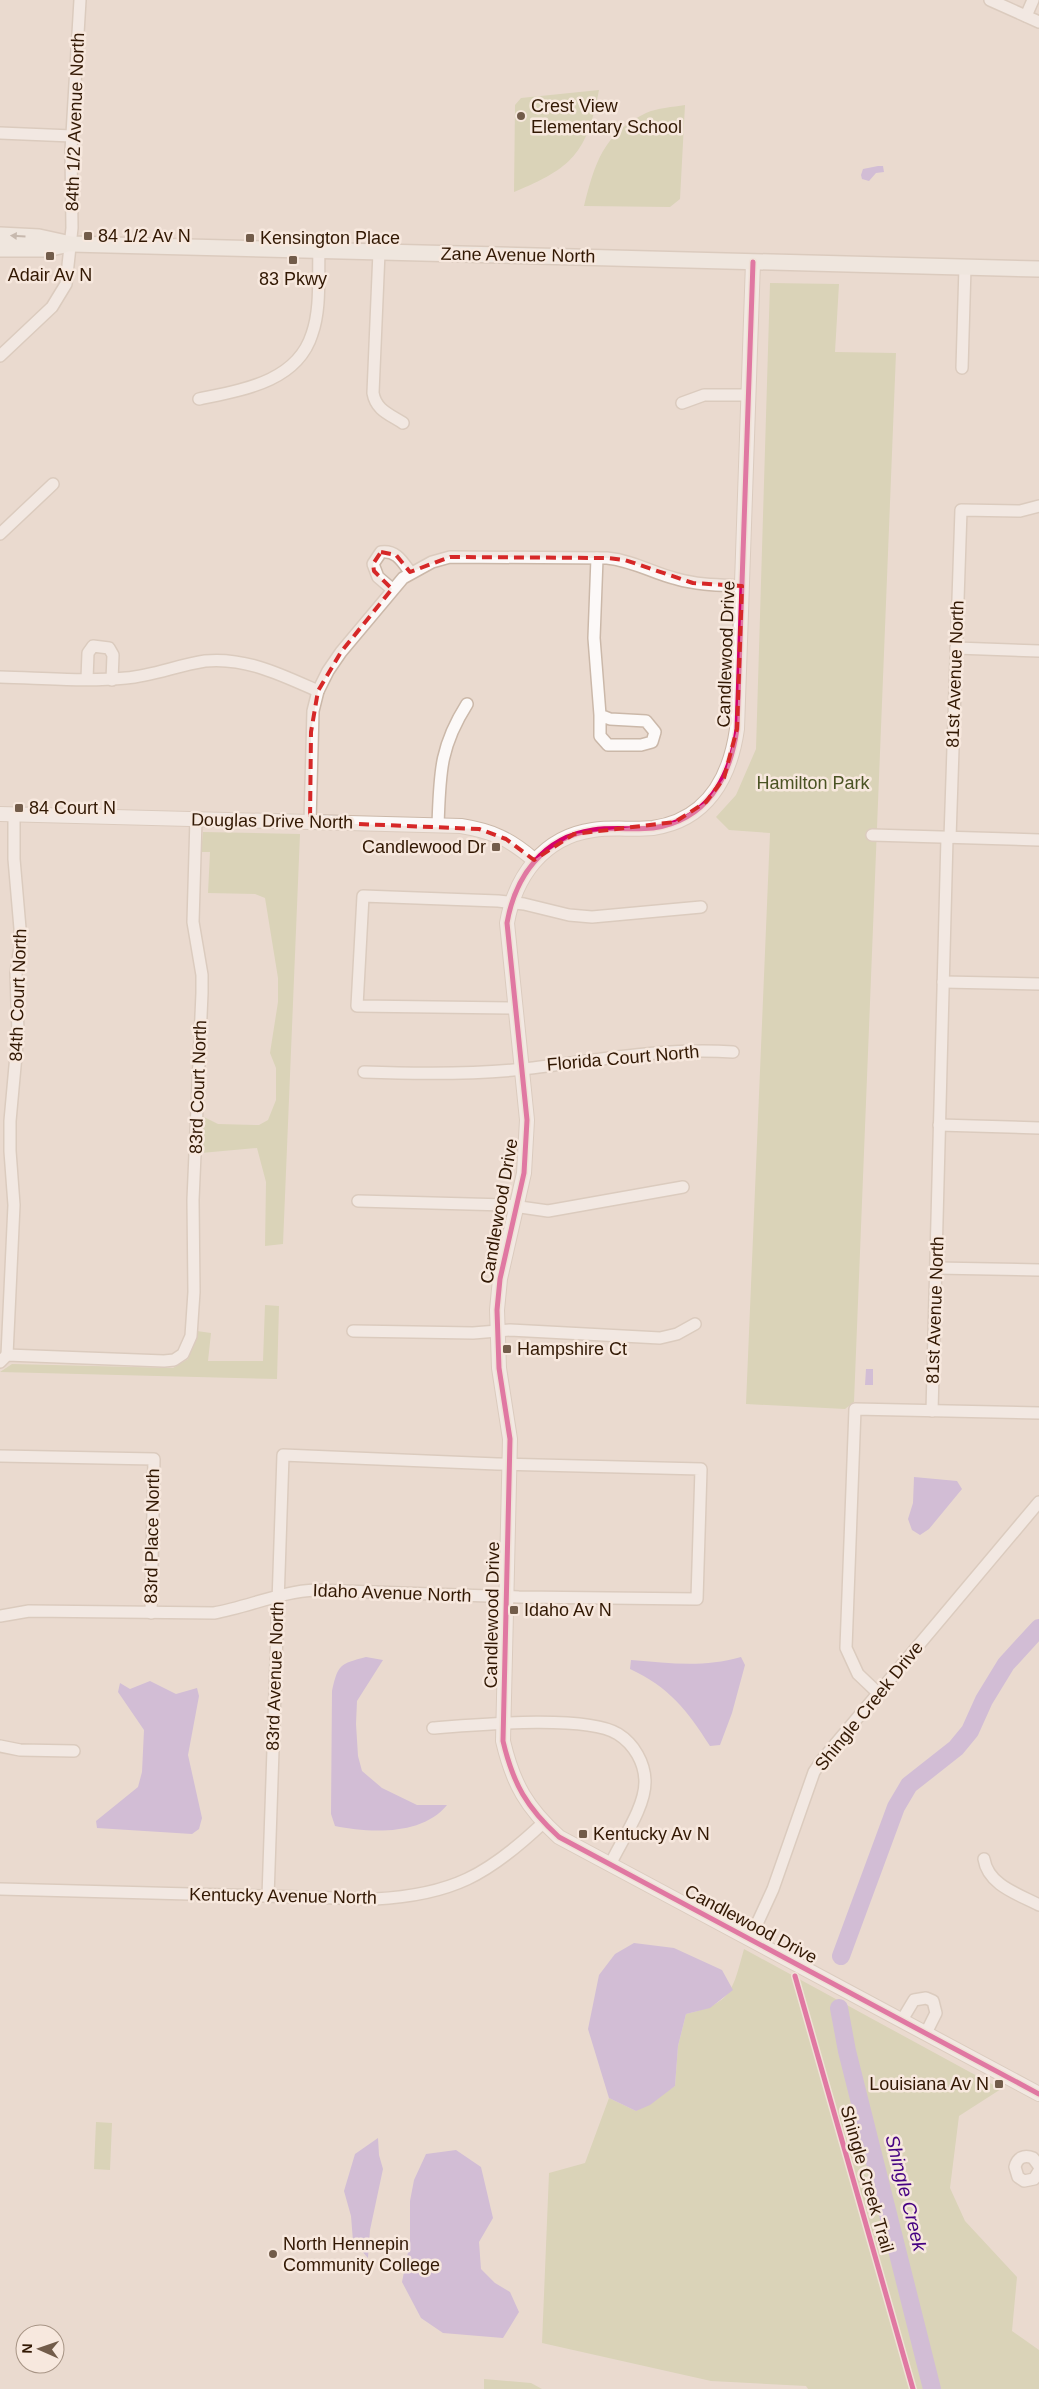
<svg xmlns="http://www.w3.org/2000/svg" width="1039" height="2389" viewBox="0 0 1039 2389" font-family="Helvetica,sans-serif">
<rect width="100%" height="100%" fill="#eadacf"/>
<g fill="#c8ca9b">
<path d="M 599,90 C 587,153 572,168 514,192 L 515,105 L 521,98 Z"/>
<path d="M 685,105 L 680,199 L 670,207 L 584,206 C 595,163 603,134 646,113 C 657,108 673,107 685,105 Z"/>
<polygon points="770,283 839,284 835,352 896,353 854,1402 845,1409 746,1404 770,833 729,830 716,817 736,795 756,749"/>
<polygon points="203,832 300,834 283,1244 265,1246 266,1182 257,1148 201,1153 202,1116 218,1124 259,1125 268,1120 276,1100 276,1068 270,1053 278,1002 278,978 265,898 255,894 208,893 210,852 201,852"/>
<polygon points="265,1305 279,1306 277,1379 0,1372 12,1364 173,1368 188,1359 197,1331 211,1333 208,1361 263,1361"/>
<path d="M 744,1949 L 1001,2089 L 959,2116 L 950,2188 L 965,2221 L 1017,2277 L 1012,2331 L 1039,2350 L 1039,2389 L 808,2389 L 806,2386 L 711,2381 L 542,2343 L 549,2173 L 585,2163 L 609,2098 L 636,2111 L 675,2086 L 678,2046 L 686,2014 C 732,2003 732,1992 744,1949 Z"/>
<polygon points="96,2122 112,2123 110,2170 94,2169"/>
<polygon points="484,2379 531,2383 542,2389 484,2389"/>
</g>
<g fill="#b699dc">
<polygon points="878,166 883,166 884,172 876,173 869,181 862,179 861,175 863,169"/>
<polygon points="866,1369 873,1369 873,1385 865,1385"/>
<polygon points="914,1477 957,1481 962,1489 929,1529 920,1535 912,1530 908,1519 913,1503"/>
<path d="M 366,1657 L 383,1660 L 357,1701 L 356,1724 L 358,1756 L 362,1771 L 382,1788 L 417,1805 L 447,1805 C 422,1836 369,1833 335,1826 L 331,1814 L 332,1691 C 338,1664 340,1664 366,1657 Z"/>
<path d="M 741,1657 L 745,1665 L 732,1713 L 720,1745 L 710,1746 C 687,1710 669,1687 630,1669 L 631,1660 C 670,1663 702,1668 741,1657 Z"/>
<polygon points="150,1681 176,1694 197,1688 199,1696 188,1755 202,1818 199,1829 192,1834 97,1828 96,1821 138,1787 142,1772 144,1730 118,1692 120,1683 130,1689"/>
<polygon points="634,1943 674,1948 722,1970 733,1990 710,2008 686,2014 678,2046 675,2086 650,2105 636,2111 609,2098 588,2029 599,1975 615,1954"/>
<polygon points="378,2138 379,2155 383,2169 370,2230 368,2258 353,2241 351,2216 344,2191 355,2154"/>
<polygon points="456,2150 481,2167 493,2218 479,2242 481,2269 495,2283 510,2292 519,2312 503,2338 443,2333 421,2318 402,2282 410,2242 410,2201 414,2180 426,2154"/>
</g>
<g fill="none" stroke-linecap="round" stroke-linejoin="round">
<g stroke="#b699dc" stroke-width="18">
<polyline points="841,1956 896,1807 909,1785 956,1748 970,1731 984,1700 1006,1664 1039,1628"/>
<polyline points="839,2008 847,2051 932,2389"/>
</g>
<g stroke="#cbb8a9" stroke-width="14">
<g id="minor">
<polyline points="990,0 1039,22"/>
<polyline points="1026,16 1033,0"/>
<polyline points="0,133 72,136"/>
<path d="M 379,252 L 373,393 C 376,410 389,414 403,423"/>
<polyline points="0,356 52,307 66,284 72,228 71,151 80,0"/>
<polyline points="962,368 965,267"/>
<path d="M 199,399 C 242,390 297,382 312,334 C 321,309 318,277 319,250"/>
<polyline points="682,403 704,395 748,395"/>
<polyline points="0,534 53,484"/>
<polyline points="597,558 594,638 600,715 610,719 646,721 655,732 652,742 641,745 608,745 600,736 600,715"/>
<path d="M 392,589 L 378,577 L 373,564 L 381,552 C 396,550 402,561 410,572"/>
<polyline points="956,648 1039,651"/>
<path d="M 0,677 C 42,678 85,682 126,678 C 153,676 178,665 205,661 C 246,657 282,675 318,691"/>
<polyline points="87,679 88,653 93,646 109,648 113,655 112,680"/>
<path d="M 310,822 L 313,711 L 318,691 L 328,671 L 341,652 L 403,578 L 432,562 L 450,557 L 607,558 C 635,561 652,573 677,579 C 698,585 720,585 742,586"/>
<path d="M 438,825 C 440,775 439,748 467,704"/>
<polyline points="872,835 1039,840"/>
<polyline points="950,838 961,510 1020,511 1039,506"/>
<polyline points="943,982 1039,984"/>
<polyline points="515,1008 357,1006 363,896 498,901 524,904 569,915 592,917 701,907"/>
<path d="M 364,1072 C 417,1074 471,1075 524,1069 C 593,1061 663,1047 733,1052"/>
<polyline points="939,1125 1039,1128"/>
<polyline points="358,1201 506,1205 548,1211 683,1187"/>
<polyline points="936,1268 1039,1270"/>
<polyline points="353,1331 473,1333 510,1330 660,1338 677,1334 695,1324"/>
<polyline points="7,1355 14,1205 10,1151 10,1121 18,1033 16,973 21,940 14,859 14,815"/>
<polyline points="0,1362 7,1355 164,1361 174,1360 183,1354 191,1336 194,1292 193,1200 202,993 202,975 193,922 196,819"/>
<polyline points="932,1411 947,838"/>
<polyline points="0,1456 154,1459 151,1613"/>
<path d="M 0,1616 L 29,1611 L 214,1613 C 248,1607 282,1591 316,1590 L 519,1597 L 697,1599 L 701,1469 L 497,1464 L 283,1455 L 268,1897"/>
<polyline points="878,1693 858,1674 846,1648 855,1409 1039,1413"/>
<path d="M 433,1728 C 472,1725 586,1714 618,1734 C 634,1744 645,1763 645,1782 C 645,1808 621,1841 610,1865"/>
<polyline points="0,1746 20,1750 74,1751"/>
<path d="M 984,1859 C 988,1885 1018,1894 1039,1905"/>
<path d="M 0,1889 L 375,1899 C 452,1895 488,1875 543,1823"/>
<polyline points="750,1939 773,1889 814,1772 822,1760 1039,1502"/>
<polyline points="902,2020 914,2000 926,1998 933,2001 936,2013 926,2033"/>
<path d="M 1039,2166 L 1033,2158 C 1024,2154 1017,2158 1015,2167 L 1018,2177 L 1024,2181 L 1034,2179 L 1039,2171"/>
</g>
</g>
<g stroke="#cbb8a9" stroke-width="16">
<g id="tertiary">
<path d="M 753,262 L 737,729 C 730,778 707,820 653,828 C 633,830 613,827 593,830 C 543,837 515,877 507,923 L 527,1120 L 524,1173 L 500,1279 L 497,1310 L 499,1368 L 510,1439 L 503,1741 C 513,1784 527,1808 559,1837 L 1039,2094"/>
<path d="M 0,814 L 461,826 C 492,831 510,839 534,860"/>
</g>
</g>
<g stroke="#cbb8a9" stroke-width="18">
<g id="secondary">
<polyline points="0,235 39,237 71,244 1039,269"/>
<polyline points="0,249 46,249 65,245"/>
</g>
</g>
<use href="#minor" stroke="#fcf9f8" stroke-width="11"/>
<use href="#tertiary" stroke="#fcf9f8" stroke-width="14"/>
<use href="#secondary" stroke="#f7f3ef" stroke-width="15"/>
<g stroke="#f7e8de" stroke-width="8">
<g id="cycleway">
<path d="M 753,262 L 737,729 C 730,778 707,820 653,828 C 633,830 613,827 593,830 C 543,837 515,877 507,923 L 527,1120 L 524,1173 L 500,1279 L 497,1310 L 499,1368 L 510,1439 L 503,1741 C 513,1784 527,1808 559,1837 L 1039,2094"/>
<polyline points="795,1976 913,2389"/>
</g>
</g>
<use href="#cycleway" stroke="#d6006c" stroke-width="5"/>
</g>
<defs><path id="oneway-solid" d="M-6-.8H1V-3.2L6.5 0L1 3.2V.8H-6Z" transform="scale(1.25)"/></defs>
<use fill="#9e9085" href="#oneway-solid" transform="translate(18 236) rotate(-177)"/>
<path d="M0 0H1039V2389H0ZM 381,552 L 396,555 L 410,572 L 450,557 L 607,558 L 625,560 L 693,583 L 742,586 L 737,729 L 724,778 L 706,802 L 675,822 L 574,834 L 534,860 L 506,839 L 479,829 L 310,822 L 311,732 L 318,691 L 341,652 L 392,589 L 374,571 L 373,564 Z" fill="#eadacf" fill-opacity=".55" fill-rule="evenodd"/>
<path fill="none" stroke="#d62828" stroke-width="4" stroke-dasharray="10 6" stroke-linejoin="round" d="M 381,552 L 396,555 L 410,572 L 450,557 L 607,558 L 625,560 L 693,583 L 742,586 L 737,729 L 724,778 L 706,802 L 675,822 L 574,834 L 534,860 L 506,839 L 479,829 L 310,822 L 311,732 L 318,691 L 341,652 L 392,589 L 374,571 L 373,564 Z"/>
<g fill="#725c4a" stroke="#f7e8de" stroke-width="2">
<circle cx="521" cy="116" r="5"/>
<rect x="83" y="231" width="10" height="10" rx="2.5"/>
<rect x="245" y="233" width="10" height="10" rx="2.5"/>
<rect x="45" y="251" width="10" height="10" rx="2.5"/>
<rect x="288" y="255" width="10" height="10" rx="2.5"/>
<rect x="14" y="803" width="10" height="10" rx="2.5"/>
<rect x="491" y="842" width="10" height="10" rx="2.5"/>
<rect x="502" y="1344" width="10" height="10" rx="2.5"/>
<rect x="509" y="1605" width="10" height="10" rx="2.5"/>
<rect x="578" y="1829" width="10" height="10" rx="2.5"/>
<rect x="994" y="2079" width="10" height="10" rx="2.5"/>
<circle cx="273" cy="2254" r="5"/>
</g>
<g text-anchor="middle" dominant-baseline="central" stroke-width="5" stroke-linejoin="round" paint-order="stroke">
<g font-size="18" fill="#321803" stroke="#f7e8de" text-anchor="start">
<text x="531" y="106">Crest View<tspan x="531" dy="21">Elementary School</tspan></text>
<text x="98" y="236">84 1/2 Av N</text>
<text x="260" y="238">Kensington Place</text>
<text x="50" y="275" text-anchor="middle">Adair Av N</text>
<text x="293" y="279" text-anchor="middle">83 Pkwy</text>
<text x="29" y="808">84 Court N</text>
<text x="486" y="847" text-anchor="end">Candlewood Dr</text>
<text x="517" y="1349">Hampshire Ct</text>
<text x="524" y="1610">Idaho Av N</text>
<text x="593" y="1834">Kentucky Av N</text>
<text x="989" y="2084" text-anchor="end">Louisiana Av N</text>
<text x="283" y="2244">North Hennepin<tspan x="283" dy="21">Community College</tspan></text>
</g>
<g font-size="18" fill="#321803" stroke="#f7e8de">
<text transform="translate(75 122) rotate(-88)">84th 1/2 Avenue North</text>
<text transform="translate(518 255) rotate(1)">Zane Avenue North</text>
<text transform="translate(726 654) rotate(-88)">Candlewood Drive</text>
<text transform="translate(955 674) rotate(-88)">81st Avenue North</text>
<text transform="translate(272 821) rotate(1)">Douglas Drive North</text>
<text transform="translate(18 995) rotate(-88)">84th Court North</text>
<text transform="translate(623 1058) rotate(-5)">Florida Court North</text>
<text transform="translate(198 1087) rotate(-88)">83rd Court North</text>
<text transform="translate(499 1211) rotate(-80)">Candlewood Drive</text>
<text transform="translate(935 1310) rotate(-88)">81st Avenue North</text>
<text transform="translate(152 1536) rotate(-89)">83rd Place North</text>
<text transform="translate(392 1593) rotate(2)">Idaho Avenue North</text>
<text transform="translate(492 1615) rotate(-89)">Candlewood Drive</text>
<text transform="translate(275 1676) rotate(-88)">83rd Avenue North</text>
<text transform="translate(869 1706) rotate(-51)">Shingle Creek Drive</text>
<text transform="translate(283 1896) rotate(1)">Kentucky Avenue North</text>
<text transform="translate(751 1924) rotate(28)">Candlewood Drive</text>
<text transform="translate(867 2179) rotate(74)">Shingle Creek Trail</text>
</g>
<g font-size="18" fill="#4a5323" stroke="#f7e8de">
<text x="813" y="783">Hamilton Park</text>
</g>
<g font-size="19" font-style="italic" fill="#450082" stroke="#f7e8de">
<text transform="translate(906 2193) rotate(76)">Shingle Creek</text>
</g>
</g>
<g transform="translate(40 2349) rotate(272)"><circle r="24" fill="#f7e8de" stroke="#a89586"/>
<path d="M0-4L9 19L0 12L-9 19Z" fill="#725c4a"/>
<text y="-8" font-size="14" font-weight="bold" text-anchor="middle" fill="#321803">N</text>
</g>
</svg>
